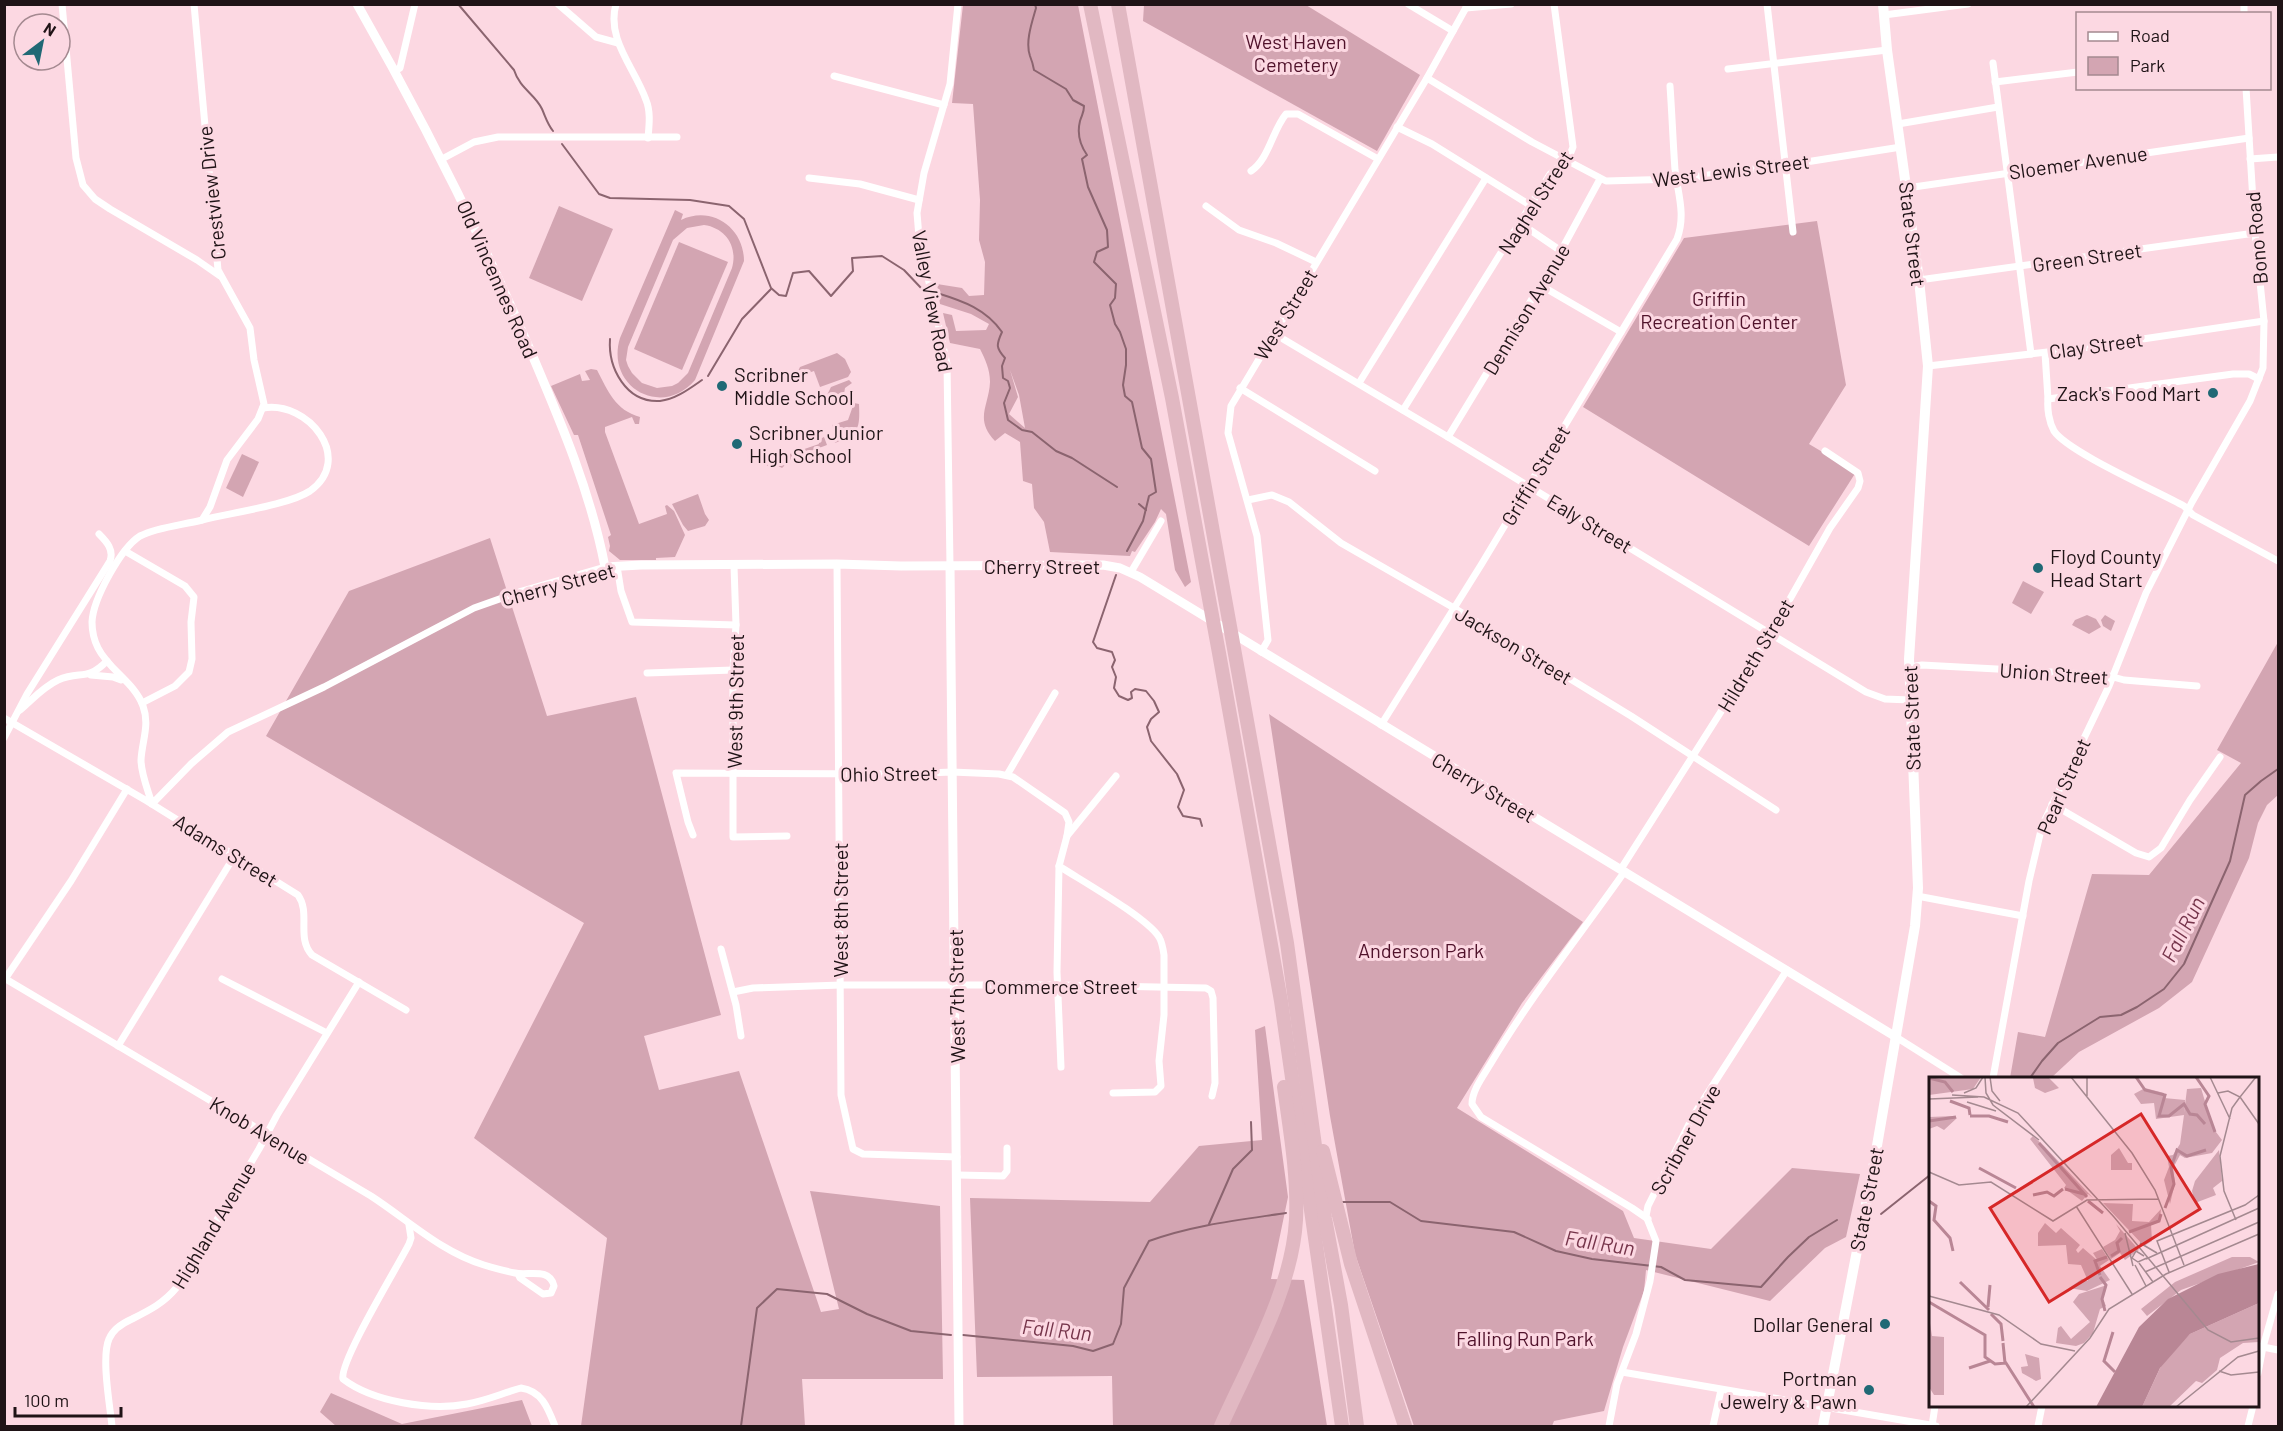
<svg xmlns="http://www.w3.org/2000/svg" width="2283" height="1431" viewBox="0 0 2283 1431" font-family="Barlow,sans-serif">
<rect width="100%" height="100%" fill="#fcd8e2"/>
<g fill="#d3a5b2" fill-rule="evenodd">
<path d="M 963,5 L 1078,5 L 1191,582 L 1185,587 L 1175,570 L 1166,514 L 1161,509 L 1155,522 L 1135,552 L 1132,551 L 1130,556 L 1050,552 L 1044,522 L 1034,508 L 1032,484 L 1023,481 L 1020,442 L 1005,433 L 995,441 C 974,419 989,406 990,382 C 990,369 985,359 980,349 L 950,343 L 943,313 L 952,315 L 956,331 L 986,330 L 989,324 L 971,314 L 940,304 L 937,284 L 962,288 L 969,296 L 984,295 L 985,262 L 979,240 L 980,200 L 973,104 L 952,103 ZM 1010,370 L 1019,395 L 1025,428 L 1009,414 L 1018,397 Z"/>
<polygon points="1144,5 1306,5 1420,75 1377,151 1143,21"/>
<polygon points="559,206 613,229 582,301 529,278"/>
<path d="M 675,210 L 683,214 L 681,220 C 712,205 744,228 744,261 L 695,380 C 662,419 605,387 620,338 ZM 704,225 C 726,228 738,247 732,268 L 688,373 L 678,383 L 672,386 L 657,388 L 642,383 L 632,373 L 628,366 L 626,360 L 628,347 L 673,240 L 687,228 Z"/>
<polygon points="1817,221 1846,385 1809,444 1856,472 1809,546 1583,407 1684,238"/>
<polygon points="679,242 728,262 682,370 634,349"/>
<polygon points="837,353 845,359 851,372 848,377 820,387 814,371 800,376 798,371 800,367"/>
<path d="M 591,369 L 597,370 C 608,391 615,410 640,417 L 639,424 L 635,424 L 632,417 L 605,427 L 605,432 L 639,524 L 667,514 L 665,506 L 667,505 L 674,511 L 685,535 L 675,557 L 656,558 L 656,560 L 620,560 L 609,551 L 610,546 L 608,537 L 611,535 L 578,435 L 574,435 L 551,386 L 580,374 L 582,381 L 590,380 L 585,371 Z"/>
<polygon points="849,380 852,383 845,388 844,394 825,399 831,387"/>
<path d="M 854,403 L 859,404 C 860,429 859,434 835,443 L 832,438 L 835,433 L 832,425 L 848,420 Z"/>
<polygon points="824,437 827,445 792,458 782,468 774,464 767,466 766,464 781,459 781,457 819,444 818,440"/>
<polygon points="242,454 259,462 243,497 226,488"/>
<polygon points="698,494 705,514 709,520 705,526 688,531 683,525 672,504"/>
<polygon points="490,538 547,716 636,697 721,1015 644,1036 659,1090 739,1071 821,1312 839,1309 810,1191 940,1206 943,1379 802,1379 805,1426 581,1426 607,1238 474,1138 584,923 266,736 349,591"/>
<polygon points="2023,581 2044,592 2031,614 2012,603"/>
<polygon points="2087,615 2096,619 2101,627 2089,634 2072,625 2075,620"/>
<polygon points="2105,615 2115,621 2111,631 2103,626 2101,620"/>
<polygon points="2278,642 2278,795 2267,805 2258,823 2249,858 2192,982 2159,1008 2079,1052 2051,1078 2010,1078 2018,1032 2045,1037 2092,874 2149,875 2241,763 2217,750"/>
<polygon points="1269,714 1583,922 1522,1003 1457,1108 1623,1211 1634,1238 1711,1249 1792,1168 1860,1174 1846,1237 1825,1248 1770,1301 1646,1270 1644,1291 1623,1347 1604,1411 1554,1421 1552,1426 1414,1426 1355,1254 1330,1116"/>
<polygon points="1265,1026 1288,1197 1271,1279 1304,1280 1327,1426 1113,1426 1112,1376 977,1377 970,1198 1150,1202 1199,1146 1262,1140 1255,1030"/>
<polygon points="331,1393 402,1424 522,1400 532,1426 336,1426 320,1412"/>
</g>
<g fill="none" stroke-linecap="round" stroke-linejoin="round">
<g stroke="#8b646f" stroke-width="2">
<path d="M 458,4 L 514,70 C 520,89 535,94 542,109 C 546,118 547,123 553,131"/>
<path d="M 1035,4 L 1036,8 C 1032,22 1025,42 1030,56 C 1032,61 1033,64 1034,70 L 1066,89 L 1073,100 L 1084,106 C 1084,113 1082,114 1080,121 C 1077,133 1080,145 1087,155 L 1082,159 L 1088,187 L 1107,230 L 1108,247 L 1097,252 L 1094,262 L 1116,284 L 1115,298 L 1110,305 L 1115,324 L 1120,332 L 1126,349 L 1126,365 L 1123,385 L 1125,396 L 1132,402 L 1142,448 L 1151,459 L 1156,492 L 1149,496 L 1143,521 L 1127,551"/>
<polyline points="562,144 599,194 610,198 690,200 729,206 744,219 771,288 779,295 786,296 793,273 809,271 831,296 853,271 852,258 882,256 904,270 922,289 926,290"/>
<path d="M 937,293 C 963,301 986,309 1002,332 C 996,345 996,348 1005,358 L 1002,366 L 1003,378 L 1008,381 L 1010,388 L 1004,403 L 1008,420 L 1022,430 L 1032,432 L 1056,451 L 1072,458 L 1117,487"/>
<path d="M 610,339 C 608,368 626,403 660,401 C 676,399 689,389 702,380"/>
<polyline points="708,376 742,319 771,289"/>
<polyline points="1139,504 1146,510"/>
<polyline points="1116,575 1093,642 1097,648 1112,652 1115,660 1112,667 1116,677 1114,688 1119,696 1128,700 1132,698 1131,692 1135,689 1146,691 1154,701 1159,712 1151,719 1147,727 1151,741 1177,774 1184,790 1178,807 1183,816 1200,819 1202,826"/>
<polyline points="2030,1078 2042,1061 2058,1043 2100,1017 2121,1015 2137,1007 2164,989 2184,964 2230,861 2245,795 2261,781 2278,769"/>
<polyline points="1341,1202 1390,1202 1421,1221 1514,1232 1556,1251 1592,1259 1661,1267 1685,1280 1761,1287 1788,1257 1809,1237 1837,1220"/>
<polyline points="1881,1214 1930,1175"/>
<polyline points="1209,1224 1233,1169 1252,1150 1251,1122"/>
<path d="M 963,1335 L 1073,1346 L 1093,1351 L 1113,1344 L 1121,1324 L 1124,1288 L 1149,1241 C 1193,1225 1239,1220 1286,1213"/>
<polyline points="741,1426 757,1308 777,1289 827,1294 867,1314 911,1331 951,1335"/>
</g>
<g stroke="#fff" stroke-width="7">
<polyline points="62,4 76,158 83,185 95,199 110,209 197,260 220,276"/>
<path d="M 194,4 L 218,270 L 250,328 L 254,360 L 264,404 L 258,419 L 227,460 L 210,507 L 202,520 C 183,525 158,527 140,536 C 121,548 93,599 92,622 C 92,631 94,640 98,648 C 109,670 135,683 143,706 C 150,725 142,741 141,760 C 141,774 148,790 152,804 L 191,764 L 228,732 L 324,687 L 474,608 L 522,591 L 605,567"/>
<polyline points="558,4 596,37 618,43"/>
<path d="M 616,4 C 606,40 635,68 646,100 C 651,112 649,126 648,138"/>
<polyline points="1408,4 1453,31"/>
<polyline points="1767,4 1793,232"/>
<polyline points="2244,4 2244,14"/>
<polyline points="1466,8 1511,4"/>
<polyline points="1884,15 1968,4"/>
<polyline points="1993,63 2031,354"/>
<polyline points="1728,69 1887,50"/>
<polyline points="394,71 400,68 415,4"/>
<polyline points="834,76 944,105"/>
<polyline points="1427,78 1532,142 1606,181 1677,179 1787,165 1901,147"/>
<polyline points="1995,82 2078,72"/>
<polyline points="1898,124 1998,107"/>
<polyline points="1397,127 1432,144 1530,205"/>
<polyline points="442,159 474,142 498,137 677,137"/>
<polyline points="2250,159 2278,157"/>
<path d="M 1251,171 C 1269,159 1272,131 1286,114 L 1298,114 L 1378,159"/>
<polyline points="809,178 860,184 919,200"/>
<polyline points="1907,188 2249,138"/>
<polyline points="1206,206 1239,230 1276,243 1316,262"/>
<polyline points="1520,223 1561,251"/>
<polyline points="1919,280 2255,233"/>
<polyline points="1540,285 1621,332"/>
<polyline points="1273,333 1448,437 1866,692 1885,699 1910,700"/>
<polyline points="2045,353 2048,399 2233,374 2249,374 2259,379"/>
<polyline points="1928,366 2082,348 2264,321"/>
<polyline points="1359,383 1486,178"/>
<polyline points="1240,388 1375,471"/>
<path d="M 2048,399 C 2047,409 2049,422 2054,431 C 2068,452 2157,491 2184,506 L 2193,515 L 2278,561"/>
<polyline points="1403,410 1550,174 1569,157 1573,147 1554,4"/>
<polyline points="1448,437 1561,251 1600,179"/>
<polyline points="1248,500 1272,495 1289,502 1341,543 1454,608 1631,716 1776,810"/>
<path d="M 202,520 C 229,513 289,505 310,491 C 355,459 308,400 263,408"/>
<polyline points="125,551 185,586 194,597 191,622 192,659 189,672 175,686 142,703"/>
<polyline points="837,564 841,1095 853,1149 863,1154 957,1157"/>
<polyline points="617,566 621,591 632,622 736,625"/>
<polyline points="734,566 736,625 733,670 733,837 787,836"/>
<polyline points="950,566 947,364 919,237 917,213 924,173 950,84 958,4"/>
<polyline points="1131,572 1161,521"/>
<polyline points="1261,652 1268,640 1257,536 1228,433 1231,406 1427,78 1468,4"/>
<polyline points="1910,667 1922,665 2106,675 2124,680 2197,686"/>
<polyline points="647,673 733,670"/>
<polyline points="91,675 113,677 121,680"/>
<path d="M 20,710 C 33,699 43,687 58,680 C 81,670 86,682 107,661"/>
<path d="M 4,718 L 147,801 L 298,895 C 311,913 296,938 312,955 L 406,1010"/>
<path d="M 1381,725 L 1481,565 L 1677,239 C 1686,215 1678,194 1675,170 C 1673,142 1672,114 1670,86"/>
<path d="M 4,738 L 27,694 L 110,561 C 114,550 107,542 99,534"/>
<polyline points="1007,775 1055,693"/>
<polyline points="2052,804 2136,853 2149,857 2161,848 2190,800 2220,757"/>
<polyline points="693,835 688,822 676,773 902,774 952,772 999,774 1013,777 1065,813 1069,822 1067,836"/>
<path d="M 1059,866 C 1082,881 1146,917 1159,937 C 1162,942 1163,948 1164,955 L 1164,1015 L 1159,1061 L 1161,1086 L 1155,1092 L 1113,1093"/>
<polyline points="1621,869 1769,636 1830,528 1858,488 1860,481 1858,473 1825,451"/>
<path d="M 1625,871 C 1580,935 1531,996 1491,1063 C 1484,1075 1472,1090 1472,1104 L 1481,1117 L 1632,1208 L 1648,1219"/>
<polyline points="1917,896 2023,916"/>
<polyline points="721,949 736,1005 741,1036"/>
<path d="M 4,978 L 371,1196 C 408,1220 441,1252 484,1265 C 494,1268 505,1271 515,1273 C 528,1276 550,1267 554,1286 L 551,1293 L 543,1294 L 520,1278 L 518,1274"/>
<polyline points="5,979 71,881 127,789"/>
<polyline points="222,979 327,1033"/>
<polyline points="733,992 753,988 841,985 1058,985 1206,988 1211,991 1213,998 1215,1083 1212,1096"/>
<polyline points="1896,1037 1961,1078"/>
<polyline points="118,1046 235,855"/>
<polyline points="1061,1067 1057,972 1059,866 1067,836 1116,776"/>
<polyline points="1993,1078 2029,881 2042,826 2109,686 2146,593 2192,502 2250,401 2263,368 2264,321 2255,233 2246,88"/>
<polyline points="958,1175 1003,1176 1007,1171 1007,1148"/>
<path d="M 409,1225 L 411,1238 L 409,1244 C 398,1266 339,1362 343,1379 C 373,1402 431,1411 467,1404 C 485,1401 503,1393 521,1388 C 542,1391 548,1408 555,1426"/>
<polyline points="2258,1346 2278,1350"/>
<polyline points="1622,1372 1936,1426"/>
<polyline points="2258,1373 2263,1347 2278,1294"/>
<path d="M 112,1426 C 110,1406 101,1357 109,1339 C 113,1329 123,1323 132,1319 C 150,1310 164,1303 177,1287 L 259,1149 L 277,1115 L 359,982"/>
<polyline points="1609,1426 1617,1384 1636,1334 1650,1281 1656,1241 1646,1216 1648,1206 1693,1116 1787,970"/>
<polyline points="1713,1426 1721,1390"/>
<polyline points="1932,1426 1935,1406"/>
<polyline points="2038,1426 2042,1406"/>
<polyline points="2248,1426 2253,1406"/>
</g>
<g stroke="#fff" stroke-width="9">
<path d="M 357,4 C 421,116 477,227 528,345 C 559,418 590,489 605,567 L 641,565 L 837,564 L 901,566 L 1103,565 L 1120,568 L 1140,577 L 1896,1037"/>
<polyline points="950,566 959,1426"/>
</g>
<polyline stroke="#fff" stroke-width="10" points="1823,1426 1874,1163 1915,926 1918,888 1909,659 1928,366 1919,280 1887,50 1883,4"/>
<g stroke="#e1b8c2" stroke-width="14">
<polyline points="1090,4 1172,398 1219,653 1281,1001 1342,1426"/>
<polyline points="1118,4 1287,943 1325,1218 1341,1305 1357,1426"/>
<polyline points="1323,1151 1351,1264 1405,1426"/>
<path d="M 1221,1426 C 1249,1363 1292,1290 1296,1220 C 1298,1175 1290,1131 1284,1087"/>
</g>
</g>
<g fill="#206975" stroke="#fcd8e2" stroke-width="2">
<circle cx="722" cy="386" r="6"/>
<circle cx="2213" cy="393" r="6"/>
<circle cx="737" cy="444" r="6"/>
<circle cx="2038" cy="568" r="6"/>
<circle cx="1885" cy="1324" r="6"/>
<circle cx="1869" cy="1390" r="6"/>
</g>
<g text-anchor="middle" dominant-baseline="central" stroke-width="6" stroke-linejoin="round" paint-order="stroke">
<g font-size="20" fill="#50122b" stroke="#fcd8e2">
<text x="1296" y="41">West Haven<tspan x="1296" dy="23">Cemetery</tspan></text>
<text x="1719" y="298">Griffin<tspan x="1719" dy="23">Recreation Center</tspan></text>
<text x="1421" y="950">Anderson Park</text>
<text x="1525" y="1338">Falling Run Park</text>
</g>
<g font-size="20" fill="#1f1316" stroke="#fcd8e2">
<text transform="translate(2078 162) rotate(-8)">Sloemer Avenue</text>
<text transform="translate(1731 170) rotate(-7)">West Lewis Street</text>
<text transform="translate(211 193) rotate(-96)">Crestview Drive</text>
<text transform="translate(1535 202) rotate(-57)">Naghel Street</text>
<text transform="translate(1913 234) rotate(83)">State Street</text>
<text transform="translate(2256 238) rotate(-95)">Bono Road</text>
<text transform="translate(2087 257) rotate(-8)">Green Street</text>
<text transform="translate(498 279) rotate(66)">Old Vincennes Road</text>
<text transform="translate(933 301) rotate(79)">Valley View Road</text>
<text transform="translate(1526 309) rotate(-59)">Dennison Avenue</text>
<text transform="translate(1285 314) rotate(-59)">West Street</text>
<text transform="translate(2096 345) rotate(-8)">Clay Street</text>
<text transform="translate(1535 475) rotate(-59)">Griffin Street</text>
<text transform="translate(1590 523) rotate(31)">Ealy Street</text>
<text x="1042" y="566">Cherry Street</text>
<text transform="translate(558 584) rotate(-15)">Cherry Street</text>
<text transform="translate(1514 645) rotate(31)">Jackson Street</text>
<text transform="translate(1755 655) rotate(-59)">Hildreth Street</text>
<text transform="translate(2054 673) rotate(4)">Union Street</text>
<text transform="translate(735 701) rotate(-89)">West 9th Street</text>
<text transform="translate(1911 718) rotate(-92)">State Street</text>
<text transform="translate(889 773) rotate(-1)">Ohio Street</text>
<text transform="translate(2063 786) rotate(-66)">Pearl Street</text>
<text transform="translate(1484 787) rotate(31)">Cherry Street</text>
<text transform="translate(226 850) rotate(32)">Adams Street</text>
<text transform="translate(840 910) rotate(-90)">West 8th Street</text>
<text x="1061" y="986">Commerce Street</text>
<text transform="translate(956 996) rotate(-91)">West 7th Street</text>
<text transform="translate(260 1130) rotate(31)">Knob Avenue</text>
<text transform="translate(1685 1139) rotate(-61)">Scribner Drive</text>
<text transform="translate(1866 1199) rotate(-79)">State Street</text>
<text transform="translate(213 1225) rotate(-59)">Highland Avenue</text>
</g>
<g font-size="20" fill="#1f1316" stroke="#fcd8e2" text-anchor="start">
<text x="734" y="374">Scribner<tspan x="734" dy="23">Middle School</tspan></text>
<text x="2201" y="393" text-anchor="end">Zack's Food Mart</text>
<text x="749" y="432">Scribner Junior<tspan x="749" dy="23">High School</tspan></text>
<text x="2050" y="556">Floyd County<tspan x="2050" dy="23">Head Start</tspan></text>
<text x="1873" y="1324" text-anchor="end">Dollar General</text>
<text x="1857" y="1378" text-anchor="end">Portman<tspan x="1857" dy="23">Jewelry &amp; Pawn</tspan></text>
</g>
<g font-size="21" font-style="italic" fill="#76354b" stroke="#fcd8e2">
<text transform="translate(2182 929) rotate(-63)">Fall Run</text>
<text transform="translate(1600 1242) rotate(9)">Fall Run</text>
<text transform="translate(1057 1329) rotate(6)">Fall Run</text>
</g>
</g>
<g transform="translate(1929 1077)">
<rect width="330" height="330" fill="#fcd8e2"/>
<path d="M 0,0 L 52,0 L 44,12 L 0,18 ZM 119,0 L 130,11 L 116,16 L 106,11 L 104,1 ZM 216,11 L 235,16 L 235,21 L 256,23 L 255,36 L 258,12 L 272,11 L 284,51 L 293,63 L 283,76 L 256,81 L 251,78 L 244,91 L 246,106 L 241,127 L 235,103 L 240,90 L 238,79 L 244,78 L 251,67 L 255,38 L 227,42 L 225,26 L 212,27 L 205,17 ZM 25,39 L 28,41 L 15,53 L 8,49 L 0,52 L 0,40 ZM 104,59 L 116,70 L 164,121 L 159,117 L 153,124 L 135,111 L 137,108 L 101,62 ZM 190,71 L 199,86 L 203,86 L 203,93 L 182,93 L 182,78 ZM 290,73 L 293,104 L 284,111 L 287,118 L 266,126 L 263,114 L 266,104 ZM 174,126 L 204,127 L 203,144 L 220,145 L 232,132 L 231,144 L 222,147 L 223,164 L 215,169 ZM 116,146 L 127,156 L 132,151 L 151,168 L 147,173 L 149,176 L 154,171 L 169,184 L 164,176 L 173,172 L 180,183 L 171,189 L 181,203 L 158,214 L 140,211 L 153,202 L 159,204 L 152,188 L 139,187 L 137,168 L 109,169 L 109,156 ZM 187,147 L 210,173 L 196,183 L 191,176 L 182,182 L 174,170 L 186,163 L 191,154 ZM 303,180 L 321,180 L 330,185 L 252,213 L 218,239 L 212,232 L 246,205 ZM 178,208 L 174,222 L 177,229 L 171,232 L 164,256 L 155,266 L 147,269 L 127,266 L 129,251 L 132,249 L 142,262 L 161,245 L 144,225 L 150,217 ZM 330,226 L 330,265 L 314,266 L 291,281 L 288,293 L 273,306 L 267,304 L 240,330 L 213,330 L 233,287 L 261,257 ZM 0,240 L 3,259 L 15,260 L 15,318 L 5,318 L 0,310 ZM 96,277 L 110,281 L 112,302 L 107,304 L 93,296 L 92,290 L 99,289 Z" fill="#d3a5b2"/>
<path d="M 330,187 L 330,226 L 261,257 L 231,291 L 213,330 L 167,330 L 210,250 L 239,222 L 289,197 Z" fill="#b98695"/>
<path fill="none" stroke="#b98695" stroke-width="3" d="M 207,0 L 216,13 L 236,18 L 230,39 L 240,39 L 255,27 L 261,37 L 268,38 L 276,47M 267,0 L 280,19 L 276,27 L 286,55M 0,1 L 16,5 L 24,15M 21,24 L 40,31 L 41,38M 41,39 L 60,39 L 79,45M 0,44 L 27,40M 110,66 L 158,120M 50,91 L 87,111M 136,112 L 155,117M 104,118 L 118,115 L 125,119 L 134,112M 0,124 L 7,129 L 5,143 L 21,161 L 24,174M 159,124 L 174,136M 236,131 L 245,107 L 242,91 L 248,73 L 258,79 L 277,73M 200,155 L 230,144 L 232,137M 182,179 L 190,174 L 188,166 L 193,161M 171,198 L 166,184 L 178,180M 171,200 L 177,208 L 173,222 L 176,234M 31,205 L 60,233M 0,225 L 56,258 L 56,280 L 66,287 L 77,286 L 105,330M 59,230 L 61,208M 62,237 L 72,247 L 74,264M 184,255 L 175,284 L 186,295M 74,266 L 76,286M 40,291 L 61,284"/>
<path fill="none" stroke="#a48990" stroke-width="1.5" d="M 56,0 L 57,16 L 64,28 L 110,63M 61,0 L 63,14 L 71,24M 142,0 L 203,76 L 226,113 L 255,188M 281,0 L 301,42M 327,0 L 311,20 L 330,47M 35,16 L 47,11 L 54,0M 289,16 L 299,14 L 311,20 L 303,31 L 291,79 L 295,114 L 307,143M 23,18 L 55,20 L 89,36 L 185,140 L 279,253 L 302,265 L 330,261M 158,19 L 158,0M 0,22 L 49,20M 38,25 L 67,34M 0,95 L 30,108 L 62,105 L 124,144 L 158,123 L 229,122M 147,129 L 203,217M 196,156 L 204,189M 211,166 L 228,176M 215,179 L 207,174 L 203,181 L 209,185 L 218,181M 217,182 L 330,131M 210,186 L 224,205M 206,188 L 217,209M 216,195 L 330,145M 240,195 L 228,164 L 316,128 L 330,118M 0,219 L 70,238 L 112,267 L 146,274M 290,294 L 302,298 L 330,295M 97,330 L 161,261 L 180,232 L 237,197 L 330,157M 247,330 L 309,280 L 330,274"/>
<path fill="#d62828" fill-opacity="0.15" stroke="#d62828" stroke-width="3" d="M 212,37 L 271,132 L 120,225 L 61,131 Z"/>
<rect width="330" height="330" fill="none" stroke="#1f1316" stroke-width="3"/>
</g>
<rect width="2283" height="1431" fill="none" stroke="#1f1316" stroke-width="12"/>
<rect x="2076" y="12" width="195" height="78" fill="#fcd8e2" stroke="#a48990" stroke-width="1.5"/>
<rect x="2088" y="32" width="30" height="9" fill="#ffffff" stroke="#a48990" stroke-width="1.5"/>
<text x="2130" y="42" font-size="18" fill="#1f1316">Road</text>
<rect x="2088" y="57" width="30" height="18" fill="#d3a5b2" stroke="#a48990" stroke-width="1.5"/>
<text x="2130" y="72" font-size="18" fill="#1f1316">Park</text>
<g transform="translate(42 42) rotate(32)"><circle r="28" fill="#fcd8e2" stroke="#a48990" stroke-width="1.5"/>
<path d="M0-4.5L10 22L0 15L-10 22Z" fill="#206975"/>
<text y="-9" font-size="16" font-weight="bold" text-anchor="middle" fill="#1f1316">N</text>
</g>
<path d="M15 1407v9h106v-9" fill="none" stroke="#1f1316" stroke-width="3"/>
<text x="24" y="1407" font-size="18" fill="#1f1316" stroke="#fcd8e2" stroke-width="4.5" paint-order="stroke">100 m</text>
</svg>
